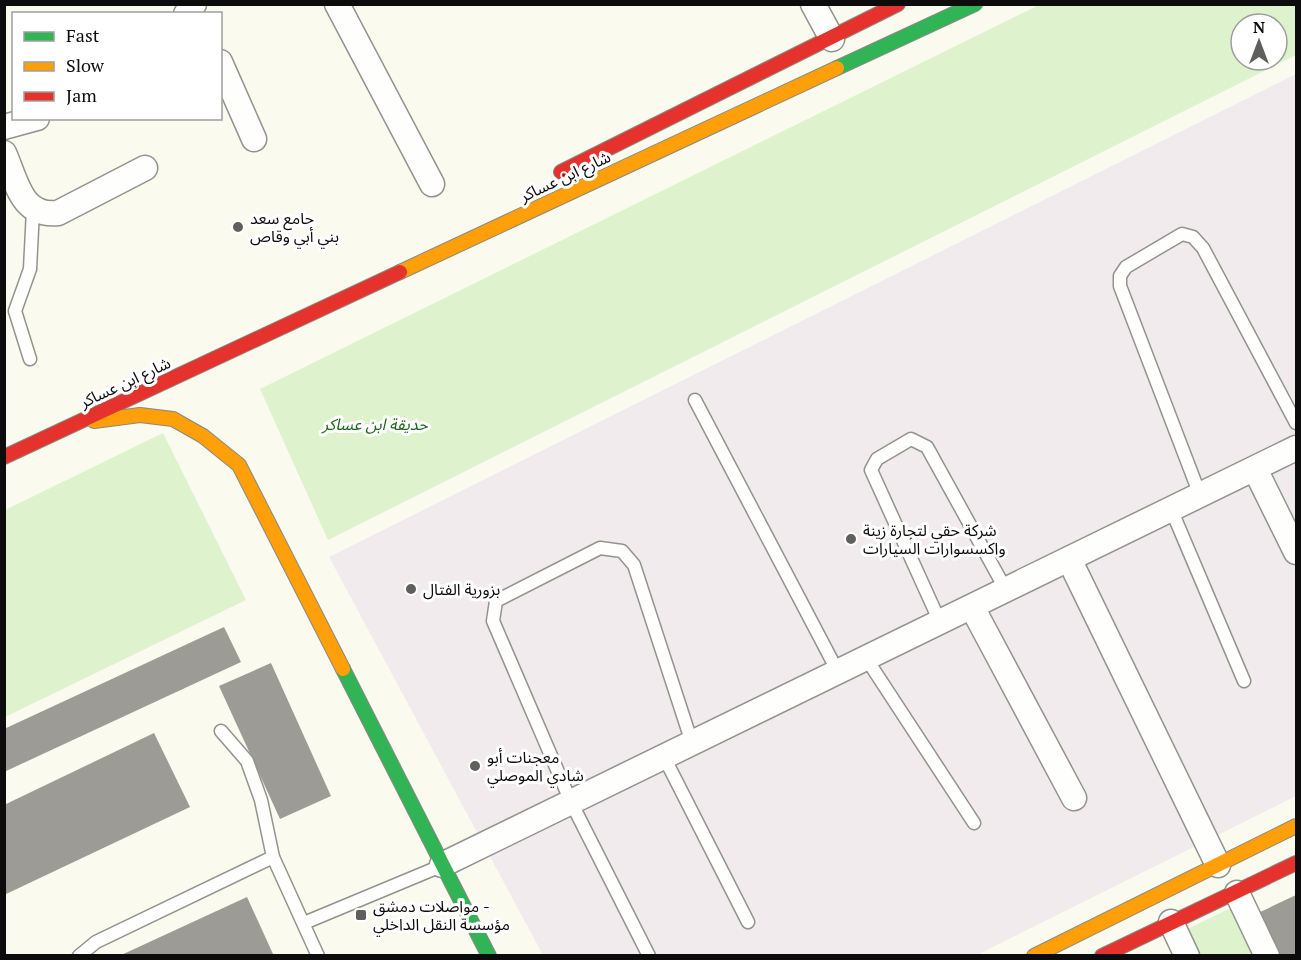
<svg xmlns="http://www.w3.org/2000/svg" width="1301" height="960" viewBox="0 0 1301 960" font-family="'PT Serif','Noto Sans Arabic',serif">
<rect width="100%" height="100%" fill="#fafaef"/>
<polygon fill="#f2ebed" points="1296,74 1296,796 977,955 543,955 329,557"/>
<g fill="#def2cd" fill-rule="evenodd">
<path d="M 1041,4 L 1296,5 L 1296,55 L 328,540 L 260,389 ZM 1241,24 L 1277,24 L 1277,60 L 1241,60 Z"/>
<polygon points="163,433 246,600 5,717 5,510"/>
<polygon points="1233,907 1256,955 1195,955 1183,931"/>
</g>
<g fill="#9c9b95">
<polygon points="224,627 241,662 4,772 4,729"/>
<polygon points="271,663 331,796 280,819 219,686"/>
<polygon points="154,733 190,807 4,895 4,805"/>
<polygon points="1296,895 1296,956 1276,956 1256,914"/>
<polygon points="247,897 273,954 269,956 119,956"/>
</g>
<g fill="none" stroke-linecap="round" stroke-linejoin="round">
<g stroke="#93938e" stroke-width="15">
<g id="lane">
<polyline points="30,359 15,311 30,269 33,210"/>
<polyline points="695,400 838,672"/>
<polyline points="1200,495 1120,286 1120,276 1126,267 1182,234 1193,237 1203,248 1296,423"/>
<polyline points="1171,509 1244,681"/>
<polyline points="940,622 871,470 877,459 911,439 927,447 1006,590"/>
<polyline points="866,658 974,823"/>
<polyline points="664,757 748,922"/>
<polyline points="273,857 318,956"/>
<polyline points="304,923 441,866"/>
<polyline points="79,956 96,942 273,857 261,800 247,761 221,731"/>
<polyline points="649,956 571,802 493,621 496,601 600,548 622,551 634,565 692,743"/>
</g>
</g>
<g stroke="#93938e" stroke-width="27">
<g id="street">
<polyline points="337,4 432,184"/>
<polyline points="813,4 832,39"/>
<polyline points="186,14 194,4"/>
<polyline points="220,62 254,139"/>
<polyline points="4,127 37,118"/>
<path d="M 4,153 C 17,182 21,217 58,213 L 145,168"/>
<polyline points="1255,469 1296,552"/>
<polyline points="1069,559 1218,865"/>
<polyline points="972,607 1074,798"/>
<polyline points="442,865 1296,448"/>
<polyline points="1237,893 1267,956"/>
<polyline points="1171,922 1187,956"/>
</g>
</g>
<g stroke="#8a8a85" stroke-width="16">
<g id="fast">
<polyline points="837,68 975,4"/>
<polyline points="343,669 489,956"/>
</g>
</g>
<g stroke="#8a8a85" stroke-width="16">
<g id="slow">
<polyline points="400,272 837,68"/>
<polyline points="94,421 140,415 173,419 203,436 239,465 343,669"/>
<polyline points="1034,956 1296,826"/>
</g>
</g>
<g stroke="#8a8a85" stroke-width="16">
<g id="jam">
<polyline points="561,172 898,4"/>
<polyline points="4,457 400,272"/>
<polyline points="1102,956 1296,863"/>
</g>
</g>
<use href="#lane" stroke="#fefefd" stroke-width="12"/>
<use href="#street" stroke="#fefefd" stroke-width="24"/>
<use href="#fast" stroke="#30b455" stroke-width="14"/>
<use href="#slow" stroke="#ff9f0a" stroke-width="14"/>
<use href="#jam" stroke="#e5322d" stroke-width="14"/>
</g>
<g fill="#5f5f5b" stroke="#fff" stroke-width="2">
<circle cx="238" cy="227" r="6"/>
<circle cx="851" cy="539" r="6"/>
<circle cx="411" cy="589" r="6"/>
<circle cx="475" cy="766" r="6"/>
<rect x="355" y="909" width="12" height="12" rx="3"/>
</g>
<g text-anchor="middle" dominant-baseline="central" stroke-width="6" stroke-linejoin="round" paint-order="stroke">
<g font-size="16" fill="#0c0c0c" stroke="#fff">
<text transform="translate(565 176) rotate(-25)">شارع ابن عساكر</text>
<text transform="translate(125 382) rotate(-25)">شارع ابن عساكر</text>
</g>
<g font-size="16" fill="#0c0c0c" stroke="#fff" text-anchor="start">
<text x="250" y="218">جامع سعد<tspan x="250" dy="18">بني أبي وقاص</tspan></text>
<text x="863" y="530">شركة حقي لتجارة زينة<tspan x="863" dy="18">واكسسوارات السيارات</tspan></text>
<text x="423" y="589">بزورية الفتال</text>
<text x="487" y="757">معجنات أبو<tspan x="487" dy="18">شادي الموصلي</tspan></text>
<text x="373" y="906">مواصلات دمشق -<tspan x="373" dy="18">مؤسسة النقل الداخلي</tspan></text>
</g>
<g font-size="16" font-style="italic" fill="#1e6619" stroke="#fff">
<text x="375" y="424">حديقة ابن عساكر</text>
</g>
</g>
<rect width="1301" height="960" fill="none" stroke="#0c0c0c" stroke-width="12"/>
<rect x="12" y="12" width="210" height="108" fill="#ffffff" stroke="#9e9e9e" stroke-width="1.5"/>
<rect x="24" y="32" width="30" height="9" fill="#30b455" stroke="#9e9e9e" stroke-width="1.5"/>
<text x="66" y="42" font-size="18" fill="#0c0c0c">Fast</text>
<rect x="24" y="62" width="30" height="9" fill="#ff9f0a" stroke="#9e9e9e" stroke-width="1.5"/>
<text x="66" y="72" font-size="18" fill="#0c0c0c">Slow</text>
<rect x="24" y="92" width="30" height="9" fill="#e5322d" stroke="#9e9e9e" stroke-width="1.5"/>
<text x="66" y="102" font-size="18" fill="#0c0c0c">Jam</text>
<g transform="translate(1259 42)"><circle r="28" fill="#ffffff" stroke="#9e9e9e" stroke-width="1.5"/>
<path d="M0-4.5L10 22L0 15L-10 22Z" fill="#5f5f5b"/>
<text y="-9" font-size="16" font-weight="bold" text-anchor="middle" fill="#0c0c0c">N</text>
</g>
</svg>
